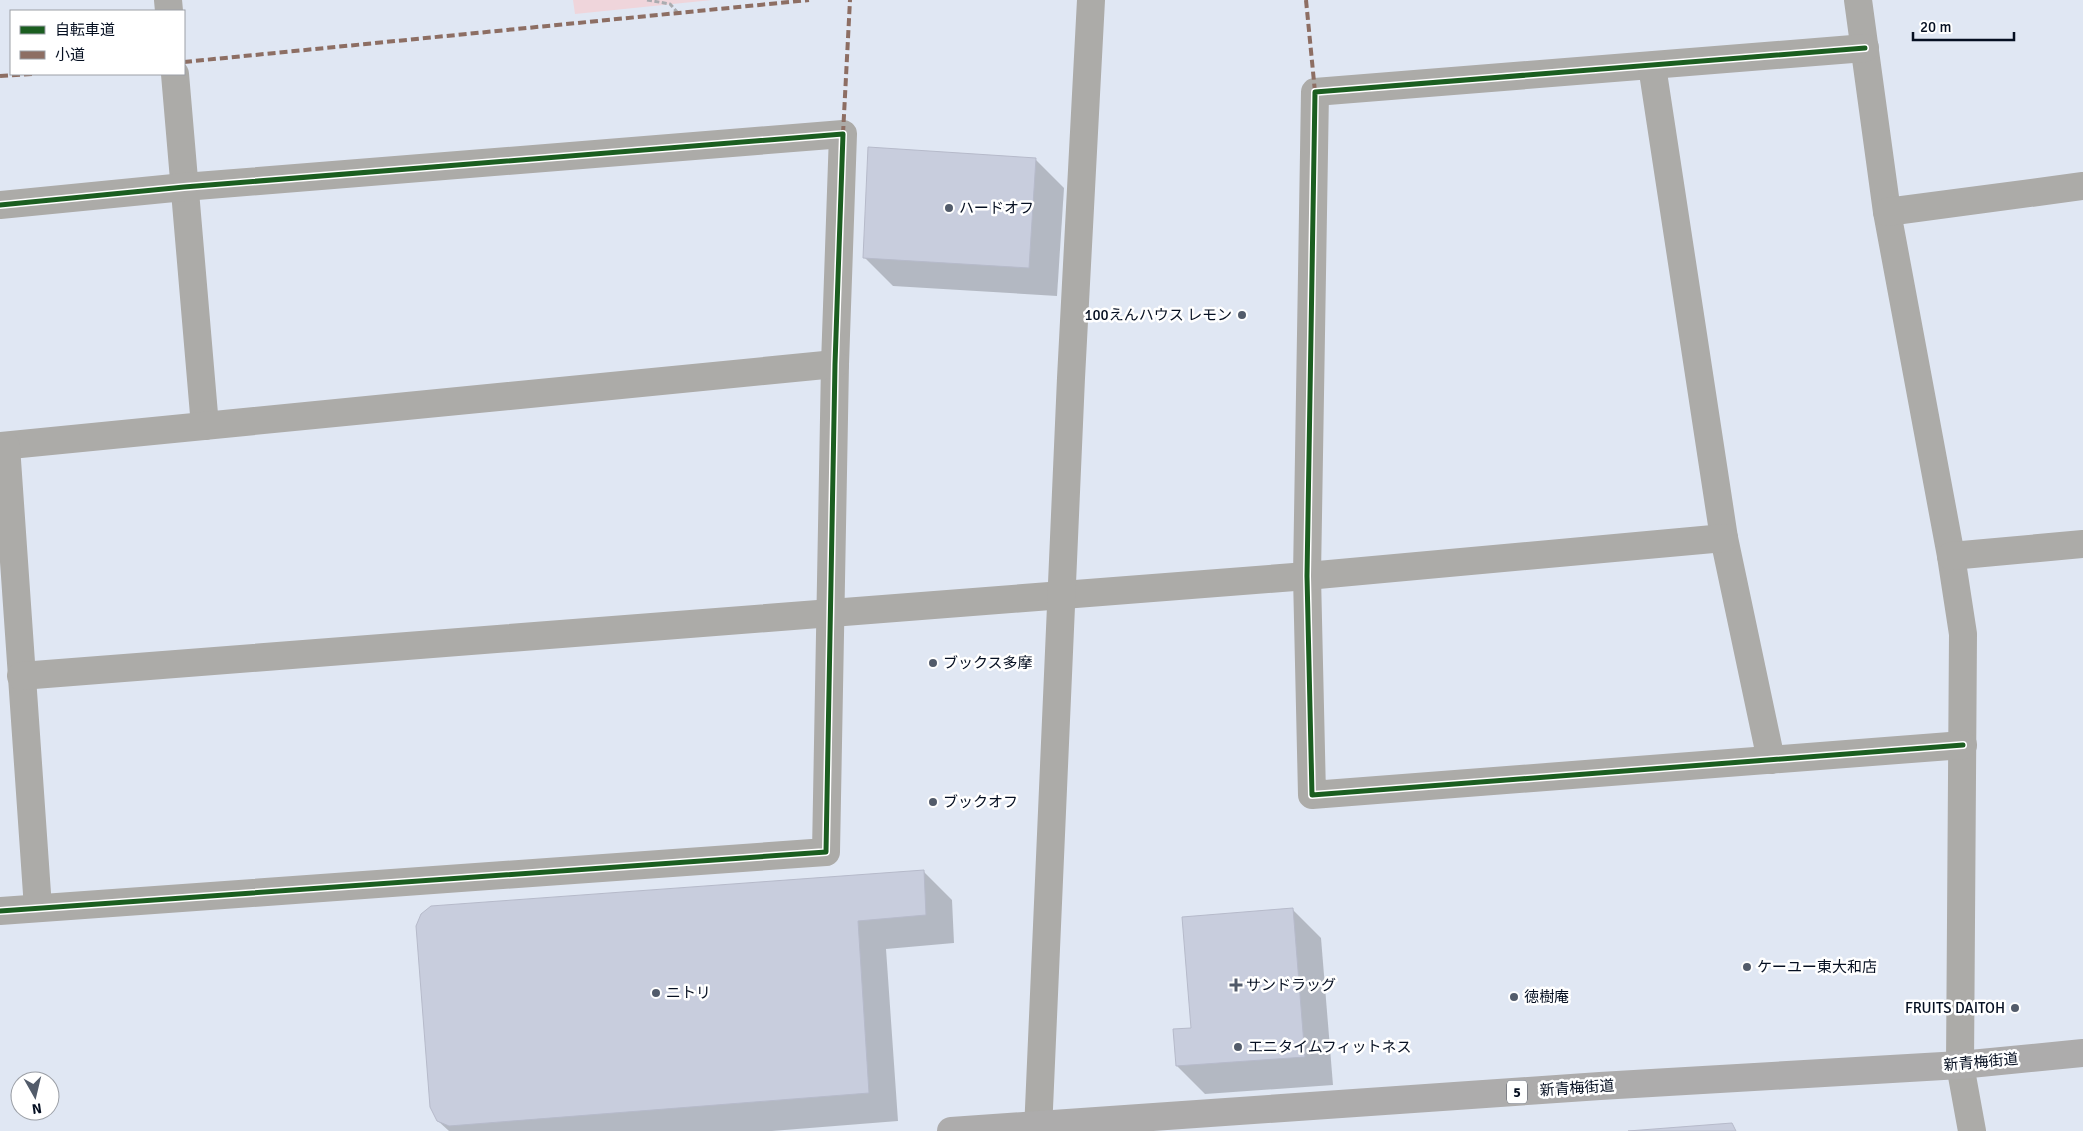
<svg xmlns="http://www.w3.org/2000/svg" width="2083" height="1131" viewBox="0 0 2083 1131" font-family="Signika,'Noto Sans JP',sans-serif">
<rect width="100%" height="100%" fill="#e0e7f3"/>
<polygon fill="#efd5db" points="573,0 712,0 575,14"/>
<g fill="#0003">
<polygon points="1035,159 1064,188 1057,296 893,286 865,258"/>
<polygon points="923,871 952,900 954,943 886,949 898,1121 772,1131 449,1131 438,1121"/>
<polygon points="1293,910 1321,938 1333,1085 1205,1094 1177,1066 1192,1029"/>
</g>
<g fill="#c8cddd" stroke="#b6baca">
<polygon points="868,147 1036,158 1029,268 863,258"/>
<polygon points="924,870 926,915 858,921 869,1093 449,1126 437,1121 430,1107 416,926 421,914 431,906"/>
<polygon points="1293,908 1305,1057 1176,1066 1173,1029 1191,1028 1182,917"/>
<polygon points="1732,1123 1736,1131 1628,1131"/>
</g>
<g fill="none" stroke-linecap="round" stroke-linejoin="round">
<polyline stroke="#aaacb0" stroke-width="3" stroke-dasharray="5 2.5" stroke-linecap="butt" points="647,0 670,4 678,13"/>
<g stroke="#acaba8" stroke-width="28">
<polyline points="168,0 169,11"/>
<polyline points="1858,0 1887,212 1951,556 1963,634 1960,1065 1972,1131"/>
<polyline points="1865,48 1315,92 1307,576 1312,795 1963,745"/>
<polyline points="1652,66 1724,538 1771,760"/>
<polyline points="175,74 205,426"/>
<polyline points="0,205 184,187 843,134 835,364 826,852 0,911"/>
<polyline points="1887,212 2083,186"/>
<polyline points="0,446 835,364"/>
<polyline points="6,446 38,908"/>
<polyline points="1951,556 2083,544"/>
<polyline points="21,676 1307,576 1724,538"/>
<polyline points="1038,1131 1071,378 1091,0"/>
</g>
<polyline stroke="#adacac" stroke-width="28" points="951,1131 1600,1086 1960,1065 2083,1053"/>
<g stroke="#8d6e63" stroke-width="4" stroke-dasharray="8 4" stroke-linecap="butt">
<polyline points="1306,0 1315,92"/>
<polyline points="184,62 809,0"/>
<polyline points="0,76 34,74"/>
<polyline points="843,134 850,0"/>
</g>
<g stroke="#fff" stroke-width="8">
<g id="cycleway">
<polyline points="1865,48 1315,92 1307,576 1312,795 1963,745"/>
<polyline points="0,205 184,187 843,134 835,364 826,852 0,911"/>
</g>
</g>
<use href="#cycleway" stroke="#1b5e20" stroke-width="5"/>
</g>
<g fill="#525b6a" stroke="#fff" stroke-width="2">
<circle cx="949" cy="208" r="5"/>
<circle cx="1242" cy="315" r="5"/>
<circle cx="933" cy="663" r="5"/>
<circle cx="933" cy="802" r="5"/>
<circle cx="1747" cy="967" r="5"/>
<path d="M1233.5 977.5h5v5h5v5h-5v5h-5v-5h-5v-5h5z"/>
<circle cx="656" cy="993" r="5"/>
<circle cx="1514" cy="997" r="5"/>
<circle cx="2015" cy="1008" r="5"/>
<circle cx="1238" cy="1047" r="5"/>
</g>
<g text-anchor="middle" dominant-baseline="central" stroke-width="5" stroke-linejoin="round" paint-order="stroke">
<rect fill="#fff" stroke="#505764" stroke-width="1" x="1507" y="1080.5" width="20" height="23" rx="4"/>
<g font-size="14" font-weight="bold" fill="#050f21">
<text x="1517" y="1092">5</text>
</g>
<g font-size="15" fill="#050f21" stroke="#fff" text-anchor="start">
<text x="959" y="208">ハードオフ</text>
<text x="1232" y="315" text-anchor="end">100えんハウス レモン</text>
<text x="943" y="663">ブックス多摩</text>
<text x="943" y="802">ブックオフ</text>
<text x="1757" y="967">ケーユー東大和店</text>
<text x="1246" y="985">サンドラッグ</text>
<text x="666" y="993">ニトリ</text>
<text x="1524" y="997">徳樹庵</text>
<text x="2005" y="1008" text-anchor="end">FRUITS DAITOH</text>
<text x="1248" y="1047">エニタイムフィットネス</text>
</g>
<g font-size="15" fill="#050f21" stroke="#fff">
<text transform="translate(1981 1062) rotate(-5)">新青梅街道</text>
<text transform="translate(1577 1088) rotate(-4)">新青梅街道</text>
</g>
</g>
<rect x="10" y="10" width="175" height="65" fill="#ffffff" stroke="#9b9fa6"/>
<rect x="20" y="26" width="25" height="8" fill="#1b5e20" stroke="#9b9fa6"/>
<text x="55" y="35" font-size="15" fill="#050f21">自転車道</text>
<rect x="20" y="51" width="25" height="8" fill="#8d6e63" stroke="#9b9fa6"/>
<text x="55" y="60" font-size="15" fill="#050f21">小道</text>
<g transform="translate(35 1096) rotate(172)"><circle r="24" fill="#ffffff" stroke="#9b9fa6"/>
<path d="M0-4L9 19L0 12L-9 19Z" fill="#525b6a"/>
<text y="-8" font-size="14" font-weight="bold" text-anchor="middle" fill="#050f21">N</text>
</g>
<path d="M1913 32v8h101v-8" fill="none" stroke="#050f21" stroke-width="2.5"/>
<text x="1920" y="32" font-size="15" fill="#050f21" stroke="#ffffff" stroke-width="4" paint-order="stroke">20 m</text>
</svg>
